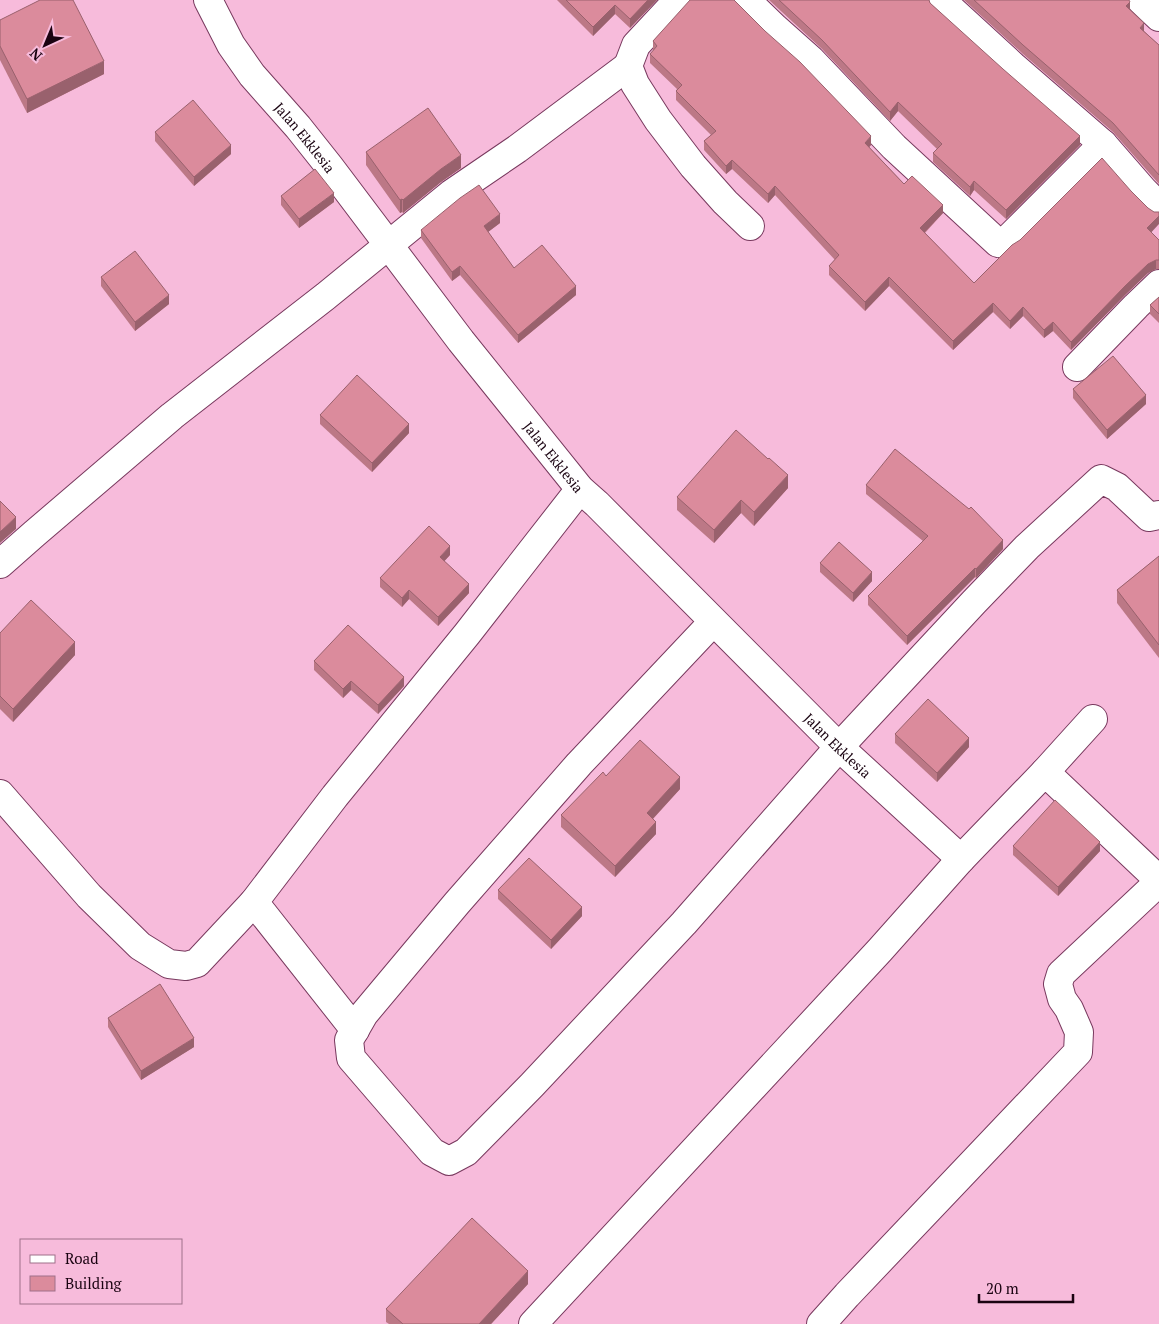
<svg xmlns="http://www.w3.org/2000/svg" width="1159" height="1324" viewBox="0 0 1159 1324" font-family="'PT Serif',serif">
<rect width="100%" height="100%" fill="#f7bbdb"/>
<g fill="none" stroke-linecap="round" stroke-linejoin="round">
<g stroke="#78395e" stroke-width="30">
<g id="minor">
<path id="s1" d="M 208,0 L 231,45 L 252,75 L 298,127 L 329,166 L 461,341 L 580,489 L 597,504 L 839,747 L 961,859"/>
<polyline points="678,0 636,45 628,66 635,84 658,120 693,166 725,202 750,226"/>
<polyline points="746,0 775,28 811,60 894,147 998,243 1009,238 1103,144"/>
<polyline points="941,0 1013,66 1103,144 1143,190 1159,206"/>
<polyline points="1141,0 1159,17"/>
<polyline points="1077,367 1136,306 1159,284"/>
<polyline points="0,564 34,534 172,416 326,296 451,194 517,149 628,66"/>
<polyline points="713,622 579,764 457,903 364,1014 349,1040 351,1058 432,1152 449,1161 466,1152 532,1085 684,923 839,747 974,602 1027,547 1101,479 1117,487 1149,517 1159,515"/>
<polyline points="1045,772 1093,719"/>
<polyline points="0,794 89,896 140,946 169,964 186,966 197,963 254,902 335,796 467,634 580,489"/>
<polyline points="254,902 355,1030"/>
<polyline points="533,1324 880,950 961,859 1045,772 1159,880"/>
<polyline points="821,1324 847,1295 1078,1052 1079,1032 1069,1009 1062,999 1058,984 1061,974 1159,882"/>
</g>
</g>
<use href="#minor" stroke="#fff" stroke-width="28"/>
</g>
<g fill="#bc7886">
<polygon points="557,0 657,0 630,28 615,14 593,36"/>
<polygon points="769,0 929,0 930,3 1080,145 1006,219 974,190 970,196 933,162 933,153 937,149 898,111 890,121 822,49"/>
<polygon points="964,0 1129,0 1130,10 1144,31 1159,45 1159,184 1113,132 1023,54"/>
<polygon points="689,2 735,2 871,145 869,147 904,184 943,213 925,233 974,283 1151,232 1159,240 1159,269 1156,269 1148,273 1125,295 1071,350 1053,331 1044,338 1023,316 1010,329 993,312 953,350 889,286 865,311 829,275 829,266 835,260 775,195 768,203 732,169 726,174 704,150 704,141 711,135 676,100 676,91 677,89 650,63 650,54 653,51 653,41"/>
<polygon points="0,20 104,74 27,113 0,60"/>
<polygon points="155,132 231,154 194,186 155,141"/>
<polygon points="366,152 461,168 441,182 403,213 402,212 400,213 366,165"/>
<polygon points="281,196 334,202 299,228 281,205"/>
<polygon points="500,223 488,232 514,268 576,295 518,343 460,275 452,281 421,238 421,230"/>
<polygon points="101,277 169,304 135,331 101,286"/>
<polygon points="1159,297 1159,323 1150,314 1150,305"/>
<polygon points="1073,389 1146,404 1107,439 1073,398"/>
<polygon points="320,415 409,433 372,472 320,424"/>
<polygon points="866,485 1003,549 976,578 975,577 907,645 868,605 868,596 923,541 866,494"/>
<polygon points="788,488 754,526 741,513 714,543 677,510 677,497"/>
<polygon points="450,555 444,561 469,593 438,626 409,599 402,607 380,587 380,578"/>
<polygon points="1159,556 1159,658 1117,603 1117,590"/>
<polygon points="820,563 872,581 853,602 820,572"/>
<polygon points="0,633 75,655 13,722 0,709"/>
<polygon points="314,661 404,686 378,714 351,690 343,698 314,670"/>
<polygon points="895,734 969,747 937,782 895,743"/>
<polygon points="606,776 680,789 653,819 656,834 615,877 561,827 561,815"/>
<polygon points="1013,846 1100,851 1058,896 1013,855"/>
<polygon points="498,890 582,916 551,949 498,899"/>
<polygon points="108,1018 194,1047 141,1080 108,1027"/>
<polygon points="528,1284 491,1324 389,1324 386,1322 386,1309"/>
</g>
<g fill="#99616d">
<polygon points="648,0 657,0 630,28 630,19"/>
<polygon points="1130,2 1130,11 1126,6"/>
<polygon points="615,5 615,14 593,36 593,27"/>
<polygon points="1144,23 1144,32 1140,28"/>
<polygon points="104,61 104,74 27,113 27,99"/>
<polygon points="898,102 898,111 890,121 890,112"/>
<polygon points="871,136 871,145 865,152 865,143"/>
<polygon points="1080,136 1080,145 1006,219 1006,210"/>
<polygon points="231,145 231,154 194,186 194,177"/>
<polygon points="461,155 461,168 441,182 403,213 403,200 441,169"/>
<polygon points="732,160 732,169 726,174 726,166"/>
<polygon points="974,181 974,190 970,196 970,187"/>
<polygon points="775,186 775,195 768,203 768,194"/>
<polygon points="334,193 334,202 299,228 299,219"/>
<polygon points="402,199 402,212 400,213 400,200"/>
<polygon points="943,205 943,213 920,237 920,228"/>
<polygon points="500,214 500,223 484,235 484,226"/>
<polygon points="1159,216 1159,224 1147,237 1147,228"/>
<polygon points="1156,260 1156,269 1148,273 1125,295 1071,350 1071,342 1125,286 1148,264"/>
<polygon points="460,266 460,275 452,281 452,272"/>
<polygon points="889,277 889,286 865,311 865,302"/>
<polygon points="576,286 576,295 518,343 518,335"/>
<polygon points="169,295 169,304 135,331 135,322"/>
<polygon points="993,303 993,312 953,350 953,341"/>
<polygon points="1023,307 1023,316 1010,329 1010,321"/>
<polygon points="1053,322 1053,331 1044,338 1044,330"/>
<polygon points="1146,395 1146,404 1107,439 1107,430"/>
<polygon points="409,424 409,433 372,472 372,463"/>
<polygon points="788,475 788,488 754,526 754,512"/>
<polygon points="741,500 741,513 714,543 714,530"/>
<polygon points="16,517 16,529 0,543 0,532"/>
<polygon points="1003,540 1003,549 976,578 976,569"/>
<polygon points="450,546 450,555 440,566 440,557"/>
<polygon points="975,568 975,577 907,645 907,636"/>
<polygon points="872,572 872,581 853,602 853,593"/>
<polygon points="469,584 469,593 438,626 438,617"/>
<polygon points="409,590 409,599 402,607 402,598"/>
<polygon points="75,642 75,655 13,722 13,709"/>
<polygon points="404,677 404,686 378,714 378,705"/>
<polygon points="351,681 351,690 343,698 343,689"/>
<polygon points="969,738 969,747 937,782 937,773"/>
<polygon points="680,777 680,789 647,825 647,813"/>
<polygon points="656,822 656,834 615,877 615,866"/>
<polygon points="1100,842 1100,851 1058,896 1058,887"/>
<polygon points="582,907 582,916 551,949 551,940"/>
<polygon points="194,1038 194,1047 141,1080 141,1071"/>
<polygon points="528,1271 528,1284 491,1324 479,1324"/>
</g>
<g fill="#db8b9c" stroke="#99616d">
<polygon points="40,0 73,0 104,61 27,99 0,46 0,20"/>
<polygon points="566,0 648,0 630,19 615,5 593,27"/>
<polygon points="690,0 734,0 765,31 800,62 871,136 865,143 904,184 912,176 943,205 920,228 974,283 1012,245 1020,240 1102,158 1131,191 1148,208 1154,212 1159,212 1159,216 1147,228 1159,240 1159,260 1156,260 1148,264 1125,286 1071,342 1053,322 1044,330 1023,307 1010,321 993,303 953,341 889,277 865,302 829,266 839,255 775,186 768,194 732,160 726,166 704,141 716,131 676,91 682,85 650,54 657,46 653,41"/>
<polygon points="779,0 929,0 930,3 1003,69 1080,136 1006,210 974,181 970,187 933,153 942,144 898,102 890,112 822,40"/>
<polygon points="974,0 1129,0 1130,2 1126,6 1144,23 1140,28 1159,45 1159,175 1113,123 1023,45"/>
<polygon points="193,100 231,145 194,177 155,132"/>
<polygon points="428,108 461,155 441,169 403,200 402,199 400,200 366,152"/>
<polygon points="315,169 334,193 299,219 281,196"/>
<polygon points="479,185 500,214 484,226 514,268 542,245 576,286 518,335 460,266 452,272 421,230 460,198"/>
<polygon points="135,251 169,295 135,322 101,277"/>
<polygon points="1159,297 1159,314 1150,305"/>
<polygon points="1113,356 1146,395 1107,430 1073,389"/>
<polygon points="357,375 409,424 372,463 320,415"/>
<polygon points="736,430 768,459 769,458 788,475 754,512 741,500 714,530 677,497"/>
<polygon points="895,449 969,509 971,507 1003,540 976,569 975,568 907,636 868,596 928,536 866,485"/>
<polygon points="0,501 16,517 0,532"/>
<polygon points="429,526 450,546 440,557 469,584 438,617 409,590 402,598 380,578"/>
<polygon points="839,542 872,572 853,593 820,563"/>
<polygon points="1159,556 1159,645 1117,590"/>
<polygon points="31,600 75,642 13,709 0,696 0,633"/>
<polygon points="348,625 404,677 378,705 351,681 343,689 314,661"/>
<polygon points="928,699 969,738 937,773 895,734"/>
<polygon points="640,740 680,777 647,813 656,822 615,866 561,815 603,772 606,776"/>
<polygon points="1055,800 1100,842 1058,887 1013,846"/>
<polygon points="529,858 582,907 551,940 498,890"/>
<polygon points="160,984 194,1038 141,1071 108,1018"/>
<polygon points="472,1218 528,1271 479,1324 403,1324 386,1309"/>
</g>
<g text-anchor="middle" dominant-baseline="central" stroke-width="4" stroke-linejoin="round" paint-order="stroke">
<g font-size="14" fill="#1a0311" stroke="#f7bbdb">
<text stroke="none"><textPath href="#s1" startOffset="169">Jalan Ekklesia</textPath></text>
<text stroke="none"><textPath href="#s1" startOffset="574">Jalan Ekklesia</textPath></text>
<text stroke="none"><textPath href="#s1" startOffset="979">Jalan Ekklesia</textPath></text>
</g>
</g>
<rect x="20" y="1239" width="162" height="65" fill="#f7bbdb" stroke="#9f718a"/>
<rect x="30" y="1255" width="25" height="8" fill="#ffffff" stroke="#9f718a"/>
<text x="65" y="1264" font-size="15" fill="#1a0311">Road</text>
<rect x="30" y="1276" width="25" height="15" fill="#db8b9c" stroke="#9f718a"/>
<text x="65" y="1289" font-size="15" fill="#1a0311">Building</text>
<g transform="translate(45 45) rotate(224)" stroke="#f7bbdb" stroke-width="4" paint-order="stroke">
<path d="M0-4L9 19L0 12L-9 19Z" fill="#1a0311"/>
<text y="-8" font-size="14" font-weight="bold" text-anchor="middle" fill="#1a0311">N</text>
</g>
<path d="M979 1294v8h94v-8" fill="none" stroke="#1a0311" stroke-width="2.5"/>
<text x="986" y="1294" font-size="15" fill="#1a0311" stroke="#f7bbdb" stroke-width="4" paint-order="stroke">20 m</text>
</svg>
